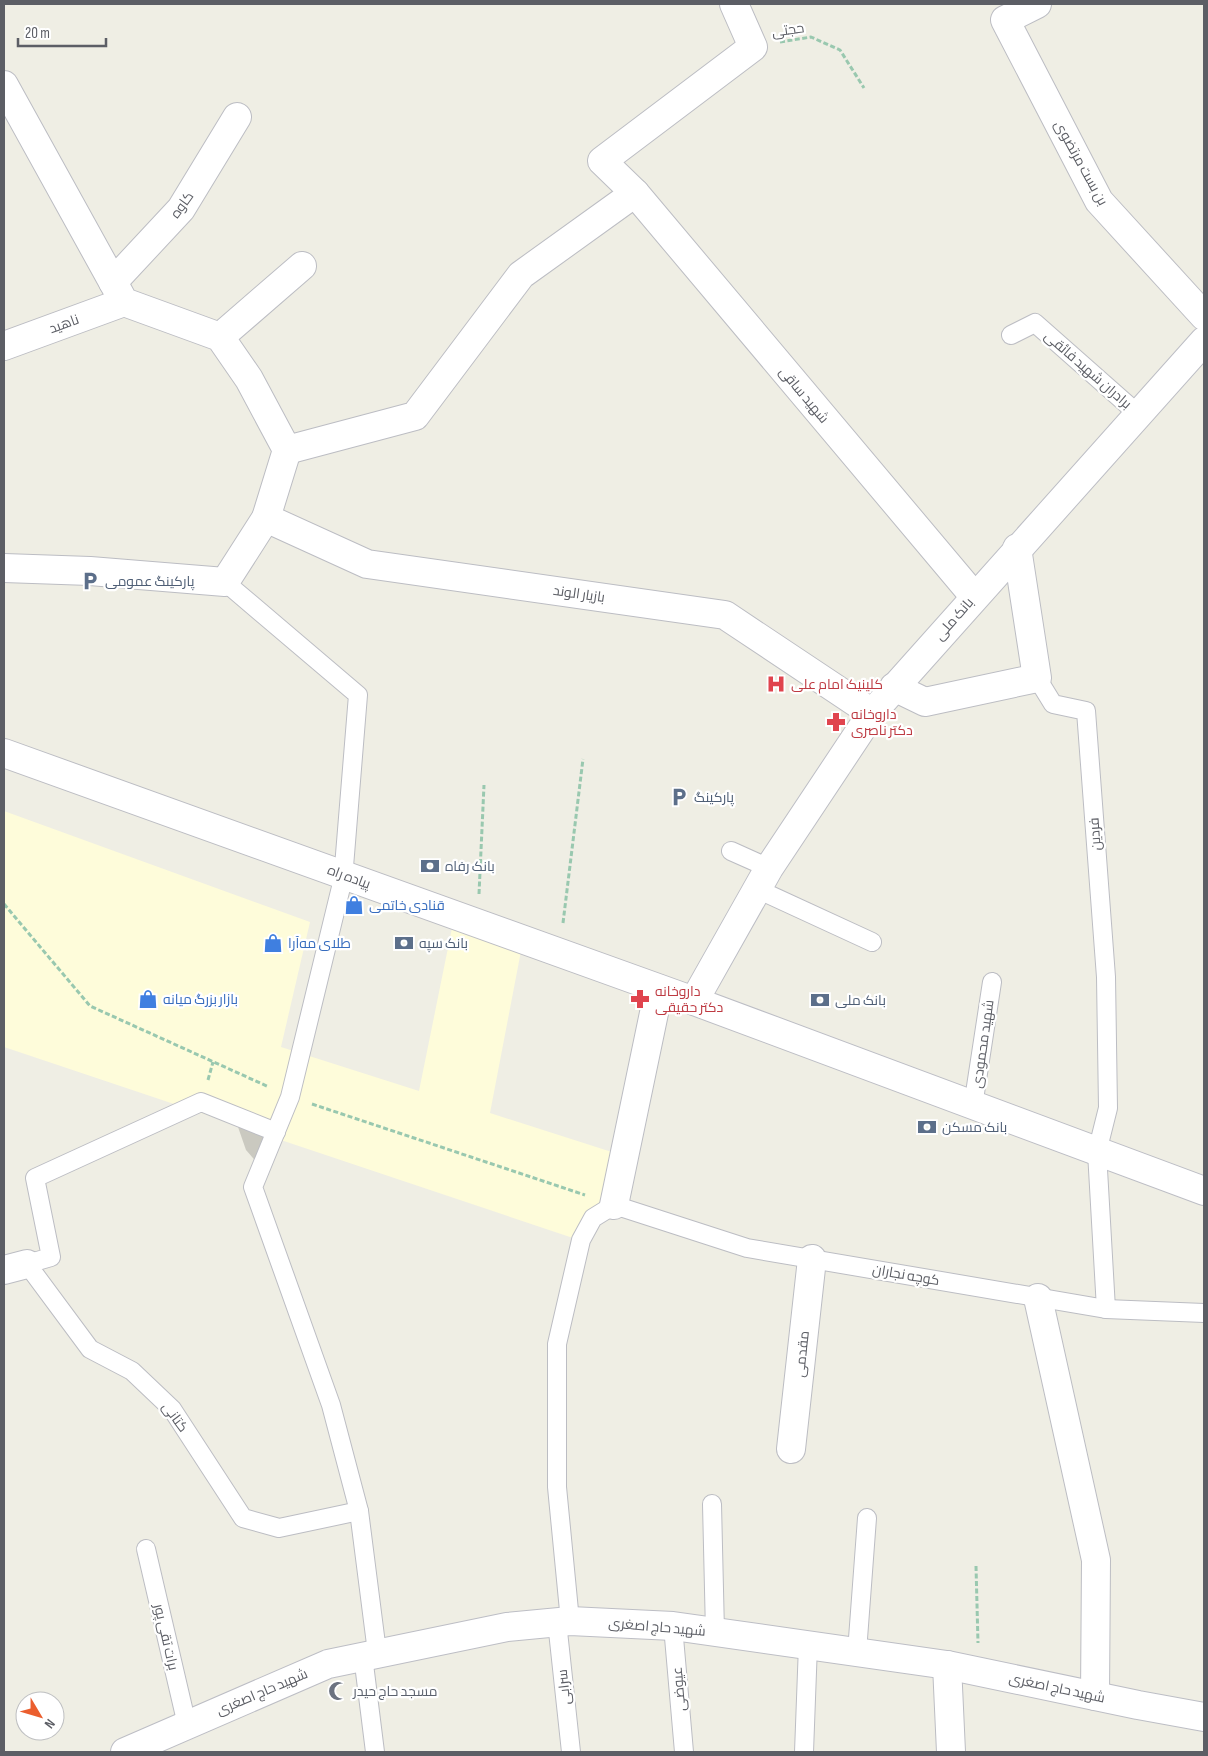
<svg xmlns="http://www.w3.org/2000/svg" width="1208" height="1756" viewBox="0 0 1208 1756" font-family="'Sofia Sans Condensed',Cairo,sans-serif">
<rect width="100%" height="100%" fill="#efeee4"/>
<polygon fill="#fefcda" points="4,811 310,922 281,1047 419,1091 452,928 521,951 490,1113 618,1154 610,1195 573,1238 4,1047"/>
<polygon fill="#cac9c0" points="238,1127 271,1138 260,1166 246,1150"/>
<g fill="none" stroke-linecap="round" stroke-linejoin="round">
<g stroke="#bcbdc3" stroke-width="20">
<g id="lane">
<polyline points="1011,335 1035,323 1138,414"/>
<polyline points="225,582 358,695 343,879 290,1097 253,1187 331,1405 359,1511 377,1652"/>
<polyline points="1037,678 1053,704 1086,711 1106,977 1108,1108 1097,1152 1106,1309"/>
<polyline points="731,851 769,868"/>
<polyline points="757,889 872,942"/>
<polyline points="973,1106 992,982"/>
<polyline points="276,1132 201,1102 35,1178 51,1257 27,1264 90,1349 132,1371 172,1409 243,1518 279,1528 359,1511"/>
<polyline points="712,1504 715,1632"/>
<polyline points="146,1549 187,1725"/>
<polyline points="570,1621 557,1487 557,1344 581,1240 593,1218 614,1205 747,1248 1106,1309 1204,1313"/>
<polyline points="557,1622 571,1752"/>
<polyline points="673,1626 684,1752"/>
<polyline points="857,1652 867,1518"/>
<polyline points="363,1656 375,1752"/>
<polyline points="804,1752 808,1645"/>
</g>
</g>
<g stroke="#bcbdc3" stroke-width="30">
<g id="street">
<polyline points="734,4 753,47 602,161 635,193 974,596"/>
<polyline points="1037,4 1005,20 1099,201 1204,316"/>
<polyline points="4,85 124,302 220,337 249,379 287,450 266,518 225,582 90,571 4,568"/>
<polyline points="113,282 181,209 237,117"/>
<polyline points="220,337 302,266"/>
<polyline points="4,346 124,302"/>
<polyline points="287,450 415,416 521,275 635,193"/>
<polyline points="266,518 367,564 725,615 872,713"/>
<polyline points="894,687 925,702 1037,678 1017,548"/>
<polyline points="4,753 694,1001"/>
<polyline points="614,1205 659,989"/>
<polyline points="4,1270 27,1264"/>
<polyline points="1038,1298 1096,1560 1095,1696"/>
<polyline points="791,1449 812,1259"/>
<polyline points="947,1665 951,1752"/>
</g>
</g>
<g stroke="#bdbec5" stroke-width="30">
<g id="secondary">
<polyline points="1204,341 872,713 769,868 694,1001 1204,1191"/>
<polyline points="125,1752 328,1664 507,1627 570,1621 673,1626 947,1665 1138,1705 1204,1717"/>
</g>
</g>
<g stroke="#99c8af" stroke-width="3" stroke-dasharray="5 2.5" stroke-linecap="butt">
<polyline points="780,42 811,37 840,50 864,88"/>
<polyline points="479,894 484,785"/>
<polyline points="4,904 90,1006 269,1087"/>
<polyline points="563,923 583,759"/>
<polyline points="208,1080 213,1062"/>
<polyline points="312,1104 585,1195"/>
<polyline points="976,1566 978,1643"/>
</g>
<use href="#lane" stroke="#fff" stroke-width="18"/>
<use href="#street" stroke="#fff" stroke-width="28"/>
<use href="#secondary" stroke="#fff" stroke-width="28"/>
</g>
<defs>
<g id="parking-bare" transform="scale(1.5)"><path d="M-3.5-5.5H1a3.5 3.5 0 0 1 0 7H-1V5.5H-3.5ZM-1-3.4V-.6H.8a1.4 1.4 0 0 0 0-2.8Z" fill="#5c6f8a" stroke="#fff" stroke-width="2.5" paint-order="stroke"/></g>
<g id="hospital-bare" transform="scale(1.5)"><path d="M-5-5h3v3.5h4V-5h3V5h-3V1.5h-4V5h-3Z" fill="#e0444e" stroke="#fff" stroke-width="2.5" paint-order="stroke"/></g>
<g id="pharmacy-bare" transform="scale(1.5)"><path d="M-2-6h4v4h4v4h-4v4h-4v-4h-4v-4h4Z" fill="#e0444e" stroke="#fff" stroke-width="2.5" paint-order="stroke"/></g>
<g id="bank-bare" transform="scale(1.5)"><path d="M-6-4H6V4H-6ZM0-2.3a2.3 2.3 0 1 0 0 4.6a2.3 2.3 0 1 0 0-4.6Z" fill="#5c6f8a" stroke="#fff" stroke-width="2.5" paint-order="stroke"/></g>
<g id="shop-bare" transform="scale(1.5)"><path d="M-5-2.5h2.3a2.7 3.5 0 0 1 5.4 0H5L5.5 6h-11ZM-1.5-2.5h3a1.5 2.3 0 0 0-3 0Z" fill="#3f7fe0" stroke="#fff" stroke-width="2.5" paint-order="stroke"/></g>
<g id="mosque-bare" transform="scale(1.5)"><path d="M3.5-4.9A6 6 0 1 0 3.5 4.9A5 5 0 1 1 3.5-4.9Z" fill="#6b7280" stroke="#fff" stroke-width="2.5" paint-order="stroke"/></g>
</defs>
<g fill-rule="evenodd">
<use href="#parking-bare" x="90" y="581"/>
<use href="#hospital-bare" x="776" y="684"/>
<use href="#pharmacy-bare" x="836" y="722"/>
<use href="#parking-bare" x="679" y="797"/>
<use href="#bank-bare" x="430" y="866"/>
<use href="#shop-bare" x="354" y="905"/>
<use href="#shop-bare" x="273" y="943"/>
<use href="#bank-bare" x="404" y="943"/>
<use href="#shop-bare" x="148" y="999"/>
<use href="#pharmacy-bare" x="640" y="999"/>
<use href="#bank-bare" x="820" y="1000"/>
<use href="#bank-bare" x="927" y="1127"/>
<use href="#mosque-bare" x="338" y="1691"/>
</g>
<g text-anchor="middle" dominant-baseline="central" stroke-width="4.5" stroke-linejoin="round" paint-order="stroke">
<g font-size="14" fill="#5c5e65" stroke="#fff">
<text transform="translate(788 30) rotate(-8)">حجتی</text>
<text transform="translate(1081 163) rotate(61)">بن بست مرتضوی</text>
<text transform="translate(182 205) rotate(-54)">کاوه</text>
<text transform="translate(64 324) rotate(-20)">ناهید</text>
<text transform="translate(1088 370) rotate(41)">برادران شهید فائقی</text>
<text transform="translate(804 395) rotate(50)">شهید ساقی</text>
<text transform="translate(579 594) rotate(8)">بازیار الوند</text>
<text transform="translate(954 619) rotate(-49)">بانک ملی</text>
<text transform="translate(1095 834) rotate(-94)">فردین</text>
<text transform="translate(349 877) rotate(20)">پیاده راه</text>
<text transform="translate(983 1044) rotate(-82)">شهید محمودی</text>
<text transform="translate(906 1275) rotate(10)">کوچه نجاران</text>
<text transform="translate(802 1354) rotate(-84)">مقدمی</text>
<text transform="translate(175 1417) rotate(53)">کتانی</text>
<text transform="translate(657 1627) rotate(5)">شهید حاج اصغری</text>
<text transform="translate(166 1637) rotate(77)">برات تقی پور</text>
<text transform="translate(564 1687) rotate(-96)">سرابی</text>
<text transform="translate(1057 1688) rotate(12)">شهید حاج اصغری</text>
<text transform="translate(679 1689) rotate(-95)">عیوضی</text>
<text transform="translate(262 1692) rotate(-23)">شهید حاج اصغری</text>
</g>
<g font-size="14" fill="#4e5e75" stroke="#fff" text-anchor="start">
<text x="105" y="581">پارکینگ عمومی</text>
<text x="694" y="797">پارکینگ</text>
<text x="445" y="866">بانک رفاه</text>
<text x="419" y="943">بانک سپه</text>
<text x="835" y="1000">بانک ملی</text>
<text x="942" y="1127">بانک مسکن</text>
</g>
<g font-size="14" fill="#be3a42" stroke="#fff" text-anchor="start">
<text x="791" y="684">کلینیک امام علی</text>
<text x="851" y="714">داروخانه<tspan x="851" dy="16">دکتر ناصری</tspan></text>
<text x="655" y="991">داروخانه<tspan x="655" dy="16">دکتر حقیقی</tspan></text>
</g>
<g font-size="14" fill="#366cbe" stroke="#fff" text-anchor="start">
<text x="369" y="905">قنادی خاتمی</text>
<text x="288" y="943">طلای مه‌آرا</text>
<text x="163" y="999">بازار بزرگ میانه</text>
</g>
<g font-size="14" fill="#5b616d" stroke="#fff" text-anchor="start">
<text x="353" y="1691">مسجد حاج حیدر</text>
</g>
</g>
<rect width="1208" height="1756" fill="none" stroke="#5c5e65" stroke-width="10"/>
<g transform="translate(40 1716) rotate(128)"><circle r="24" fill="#ffffff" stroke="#bebfc1"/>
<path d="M0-4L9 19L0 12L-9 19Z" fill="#eb5e2e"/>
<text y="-8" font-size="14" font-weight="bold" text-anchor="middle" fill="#5c5e65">N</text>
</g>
<path d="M18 38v8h88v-8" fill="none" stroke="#5c5e65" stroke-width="2.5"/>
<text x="25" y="38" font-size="15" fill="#5c5e65" stroke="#ffffff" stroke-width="4" paint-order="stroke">20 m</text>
</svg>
